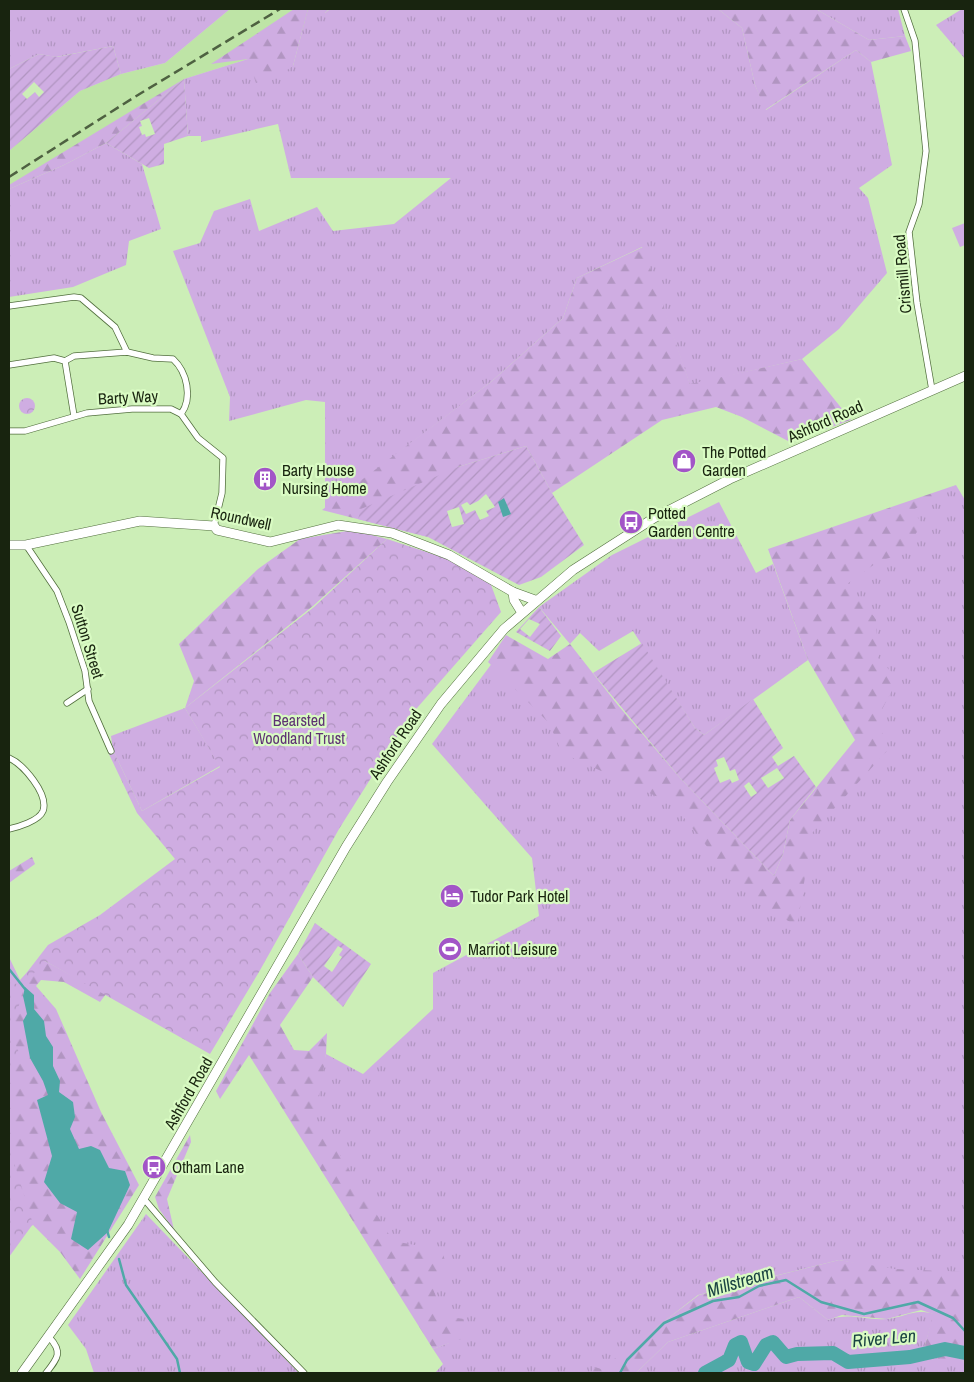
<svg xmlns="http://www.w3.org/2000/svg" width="974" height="1382" viewBox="0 0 974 1382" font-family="'Archivo Narrow',sans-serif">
<defs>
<pattern id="grass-tufts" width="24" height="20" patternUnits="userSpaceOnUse" patternTransform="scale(1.25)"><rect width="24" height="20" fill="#cfade2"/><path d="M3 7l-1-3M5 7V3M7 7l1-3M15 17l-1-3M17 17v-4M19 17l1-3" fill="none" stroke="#b195c1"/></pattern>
<pattern id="forest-firs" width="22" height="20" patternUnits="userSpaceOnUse" patternTransform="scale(1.25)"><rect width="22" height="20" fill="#cfade2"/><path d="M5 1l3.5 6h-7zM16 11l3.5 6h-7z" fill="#b195c1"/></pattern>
<pattern id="park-crowns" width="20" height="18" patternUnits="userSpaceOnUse" patternTransform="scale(1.25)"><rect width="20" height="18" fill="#cfade2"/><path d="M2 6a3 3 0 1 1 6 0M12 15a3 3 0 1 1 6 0" fill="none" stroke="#b195c1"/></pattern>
<pattern id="garden-furrows" width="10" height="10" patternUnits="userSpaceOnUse" patternTransform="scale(1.25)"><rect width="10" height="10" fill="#cfade2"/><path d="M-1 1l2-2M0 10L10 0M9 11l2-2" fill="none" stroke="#b195c1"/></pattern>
</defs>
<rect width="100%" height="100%" fill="#cceeb7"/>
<polygon fill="#bee4a6" points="230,9 329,9 302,31 248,59 184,79 106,143 9,189 9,151 80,91 121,74 165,63"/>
<g fill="url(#grass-tufts)">
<polygon points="9,9 230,9 165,63 121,74 113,46 56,57 39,54 9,69"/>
<polygon points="308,9 329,9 325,13 330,9 718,9 742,28 755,85 766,110 856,50 871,62 892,165 859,188 868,198 887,273 839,329 802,359 690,385 642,247 577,278 563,318 492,381 325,509 325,402 306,400 229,421 230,397 173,251 200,243 214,211 250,199 259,231 317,207 333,231 394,224 451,178 291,178 278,124 201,142 201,136 188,136 184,79 248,59 293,66"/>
<polygon points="816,9 898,9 905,36 869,40"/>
<polygon points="962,9 965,9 965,59 936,25"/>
<polygon points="106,143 142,164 161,229 129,241 126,265 73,287 9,297 9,189 64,165"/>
<polygon points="956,485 965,500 965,1286 839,1260 698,1295 598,1373 435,1373 443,1364 433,1349 449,1343 307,1127 326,1054 363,1074 433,1009 433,973 539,916 532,858 432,744 507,643 774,876 875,754 805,556"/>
<polygon points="719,502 756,573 773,564 808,660 704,735 695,728 633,631 599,651 580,633 570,644 539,607 612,555"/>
<polygon points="185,708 220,766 142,811 113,750 111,736"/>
<polygon points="146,1214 299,1373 94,1373 86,1349 68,1325"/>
<path d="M 799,1297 L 828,1320 C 850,1312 865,1321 887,1319 C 906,1317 914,1308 934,1314 L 925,1345 L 962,1360 L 965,1364 L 965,1373 L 636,1373 L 668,1342 Z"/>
</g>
<g fill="url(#forest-firs)">
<polygon points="294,9 308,9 293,66 284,72 256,83 248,59 211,64"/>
<polygon points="718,9 816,9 869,40 905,36 911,51 871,62 856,50 765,110 755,85 742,28"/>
<polygon points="184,79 106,143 64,165 9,189 9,185"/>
<polygon points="643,247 690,384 802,359 851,420 790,442 742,417 716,407 662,420 552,493 526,446 458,467 428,537 322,510 492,381 563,318 577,278"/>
<polygon points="956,485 913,510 922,524 903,554 879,561 847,584 876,619 878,658 898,679 878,717 887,751 812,833 797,927 741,889 673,804 562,753 549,723 488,662 506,635 548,659 570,644 617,704 681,779 774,876 783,854 790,820 855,740 808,660 768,549"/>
<polygon points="353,530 387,539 313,606 185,708 194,681 179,644 258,569 300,539"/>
<polygon points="32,857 35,864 9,883 9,871"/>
<polygon points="298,954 313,977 280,1025 294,1050 309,1051 327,1033 326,1054 315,1121 332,1142 393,1241 442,1250 448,1272 434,1291 443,1316 464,1319 464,1338 433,1349 249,1055 220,1099 216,1091 270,993"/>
<polygon points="9,957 20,980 32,967 45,961 106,994 100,1002 64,982 41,980 36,986 56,1009 101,1112 139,1185 80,1279 60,1252 33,1225 9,1240"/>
<polygon points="190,1135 191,1142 167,1199 174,1230 159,1209 155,1197"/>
<polygon points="839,1260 895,1269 965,1272 965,1364 962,1360 932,1358 925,1345 933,1314 921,1310 887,1319 842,1315 828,1320 799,1297 668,1342 636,1373 591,1373 595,1367 601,1369 699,1295"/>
</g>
<g fill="url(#park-crowns)">
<circle cx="27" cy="406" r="8"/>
<polygon points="387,539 451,560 490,582 501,612 410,716 339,829 259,972 210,1054 45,961 25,983 11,1035 23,1061 9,1071 9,983 18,984 48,945 100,915 175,859 137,813 108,752 113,750 142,811 220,767 185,708 314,607"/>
<polygon points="9,1146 33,1224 9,1257"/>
</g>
<g fill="url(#garden-furrows)" fill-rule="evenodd">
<path d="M 113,46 L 121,74 L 80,91 L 9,151 L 9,69 L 39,54 L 57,57 ZM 34,82 L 44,92 L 39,97 L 35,92 L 27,99 L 22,94 Z"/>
<path d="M 184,79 L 188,136 L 164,144 L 164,164 L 149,168 L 106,143 ZM 149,118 L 155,134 L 146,137 L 145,134 L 142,135 L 139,127 L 142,126 L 140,121 Z"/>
<path d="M 526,446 L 552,493 L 584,545 L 541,577 L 519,585 L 428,537 L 358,519 L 361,509 L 458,467 ZM 486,494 L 495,507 L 486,511 L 489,516 L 480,520 L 475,510 L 466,514 L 461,505 L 467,502 L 470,505 L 478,501 ZM 459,507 L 464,524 L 452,527 L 447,511 Z"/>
<path d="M 539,607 L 561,636 L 550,651 L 516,632 ZM 529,619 L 540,624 L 530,637 L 520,629 Z"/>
<path d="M 642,643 L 695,728 L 704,735 L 753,699 L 783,748 L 772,757 L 778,766 L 794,756 L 816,787 L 790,820 L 783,854 L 774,876 L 681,779 L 593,673 ZM 724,757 L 730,771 L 735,769 L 739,780 L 732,783 L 730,779 L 720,783 L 714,768 L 718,766 L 716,760 ZM 777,768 L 784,778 L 768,788 L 761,778 ZM 749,782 L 757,793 L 751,797 L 744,786 Z"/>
<path d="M 315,923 L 371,964 L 343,1007 L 313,977 L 298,954 ZM 338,946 L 343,949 L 339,955 L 342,957 L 332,972 L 324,966 Z"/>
</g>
<polygon fill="#cfade2" points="965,223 965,245 960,247 952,228"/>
<g fill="#4fa9a7">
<polygon points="504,498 511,514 503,517 498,502"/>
<polygon points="25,987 34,995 34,1009 44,1021 46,1036 53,1047 53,1066 60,1081 59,1092 73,1102 75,1117 70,1129 79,1149 91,1146 100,1150 109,1168 125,1171 130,1185 108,1232 88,1250 71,1239 77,1212 60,1203 44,1182 52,1156 37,1100 48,1095 43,1081 30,1058 23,1021 27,1014 23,996"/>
</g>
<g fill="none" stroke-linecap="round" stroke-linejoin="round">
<g stroke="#4fa9a7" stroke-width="2.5">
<polyline points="9,969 25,989"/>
<polyline points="107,1230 109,1237"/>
<polyline points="119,1259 126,1285 177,1359 180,1373"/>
<polyline points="620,1373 627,1360 664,1323 713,1301 739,1297 759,1286 786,1280 821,1302 864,1314 918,1302 953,1318 965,1331"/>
</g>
<polyline stroke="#4fa9a7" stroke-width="14" points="705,1373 729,1360 735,1345 741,1342 748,1362 754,1364 766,1345 773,1342 786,1357 797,1354 833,1353 848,1362 910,1357 945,1349 965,1353"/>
<g stroke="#526f3e" stroke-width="7">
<g id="street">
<polyline points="904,9 915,41 926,151 919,204 909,232 917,303 932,390"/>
<polyline points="9,306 74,297 81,298 115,327 127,352"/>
<path d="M 65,361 L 74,356 L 127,352 L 153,358 L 173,359 C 187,372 193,398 181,414"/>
<polyline points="9,365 54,358 65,361 74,416"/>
<polyline points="9,431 25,431 87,413 132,409 171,409 181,414 198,438 223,458 222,493 214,526"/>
<polyline points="26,545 57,591 69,622 85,671 89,701 111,751"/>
<polyline points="67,703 88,689"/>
<path d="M 9,758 C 23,764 49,794 43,811 C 39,821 18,827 9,829"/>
<polyline points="144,1199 215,1282 304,1373"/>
<path d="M 46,1373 C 58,1358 63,1352 49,1337"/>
</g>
</g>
<g stroke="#526f3e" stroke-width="10">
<g id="secondary">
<polyline points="9,545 26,545 140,521 214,526 217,530 270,542 338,525 392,533 449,555 513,592 535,600"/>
<polyline points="513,592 514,600 522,613"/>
</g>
</g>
<g stroke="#526f3e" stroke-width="10">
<polyline id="primary" points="22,1373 128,1225 346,847 387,782 441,704 504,629 573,570 654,518 730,479 965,376"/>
</g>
<use href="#street" stroke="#fff" stroke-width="5.5"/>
<use href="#secondary" stroke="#fff" stroke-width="9"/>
<use href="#primary" stroke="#fff" stroke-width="9"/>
<polyline stroke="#4e6141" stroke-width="2.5" stroke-dasharray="10 5" stroke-linecap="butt" points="9,177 133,98 280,9"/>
</g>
<defs>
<g id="shop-disc" transform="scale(1.25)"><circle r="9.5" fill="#a255c7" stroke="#d9fbc3"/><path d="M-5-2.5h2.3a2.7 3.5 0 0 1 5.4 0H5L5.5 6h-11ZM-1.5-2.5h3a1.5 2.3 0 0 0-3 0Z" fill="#fff"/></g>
<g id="building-disc" transform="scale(1.25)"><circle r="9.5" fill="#a255c7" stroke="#d9fbc3"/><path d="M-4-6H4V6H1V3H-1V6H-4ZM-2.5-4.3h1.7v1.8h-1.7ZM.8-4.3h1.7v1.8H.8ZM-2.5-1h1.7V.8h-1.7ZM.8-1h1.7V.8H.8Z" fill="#fff"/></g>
<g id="bus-disc" transform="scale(1.25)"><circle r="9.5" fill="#a255c7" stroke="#d9fbc3"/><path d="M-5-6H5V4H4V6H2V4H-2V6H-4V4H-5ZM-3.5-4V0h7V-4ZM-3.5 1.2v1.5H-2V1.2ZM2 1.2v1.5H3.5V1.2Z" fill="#fff"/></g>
<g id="hotel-disc" transform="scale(1.25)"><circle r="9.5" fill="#a255c7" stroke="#d9fbc3"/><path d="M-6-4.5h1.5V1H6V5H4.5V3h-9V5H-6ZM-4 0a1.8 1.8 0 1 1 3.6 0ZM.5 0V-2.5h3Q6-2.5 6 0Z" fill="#fff"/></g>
<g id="stadium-disc" transform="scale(1.25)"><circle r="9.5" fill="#a255c7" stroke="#d9fbc3"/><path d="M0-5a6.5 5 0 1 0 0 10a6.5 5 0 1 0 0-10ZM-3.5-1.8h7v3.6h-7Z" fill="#fff"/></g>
</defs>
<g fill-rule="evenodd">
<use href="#shop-disc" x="684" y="461"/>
<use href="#building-disc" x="265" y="479"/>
<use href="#bus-disc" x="631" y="522"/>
<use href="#hotel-disc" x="452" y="896"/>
<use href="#stadium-disc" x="450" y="949"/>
<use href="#bus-disc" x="154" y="1167"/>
</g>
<g text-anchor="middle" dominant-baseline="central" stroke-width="4.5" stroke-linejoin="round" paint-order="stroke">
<g font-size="16" fill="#18240f" stroke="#d9fbc3">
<text transform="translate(902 274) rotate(-95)">Crismill Road</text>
<text transform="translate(128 397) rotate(-3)">Barty Way</text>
<text transform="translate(825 421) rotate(-24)">Ashford Road</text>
<text transform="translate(241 518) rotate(12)">Roundwell</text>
<text transform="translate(88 641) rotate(73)">Sutton Street</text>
<text transform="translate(395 744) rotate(-56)">Ashford Road</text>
<text transform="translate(188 1093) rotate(-60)">Ashford Road</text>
</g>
<g font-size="16" fill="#18240f" stroke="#d9fbc3" text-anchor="start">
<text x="702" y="452">The Potted<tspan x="702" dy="18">Garden</tspan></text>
<text x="282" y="470">Barty House<tspan x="282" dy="18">Nursing Home</tspan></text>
<text x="648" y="513">Potted<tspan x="648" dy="18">Garden Centre</tspan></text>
<text x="470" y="896">Tudor Park Hotel</text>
<text x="468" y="949">Marriot Leisure</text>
<text x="172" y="1167">Otham Lane</text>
</g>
<g font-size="16" fill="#5e3273" stroke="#d9fbc3">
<text x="299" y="720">Bearsted<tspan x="299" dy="18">Woodland Trust</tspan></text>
</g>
<g font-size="18" font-style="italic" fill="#1a4342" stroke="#d9fbc3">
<text transform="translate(740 1281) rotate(-17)">Millstream</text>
<text transform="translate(884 1338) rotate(-5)">River Len</text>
</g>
</g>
<rect width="974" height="1382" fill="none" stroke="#18240f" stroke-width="20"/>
</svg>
